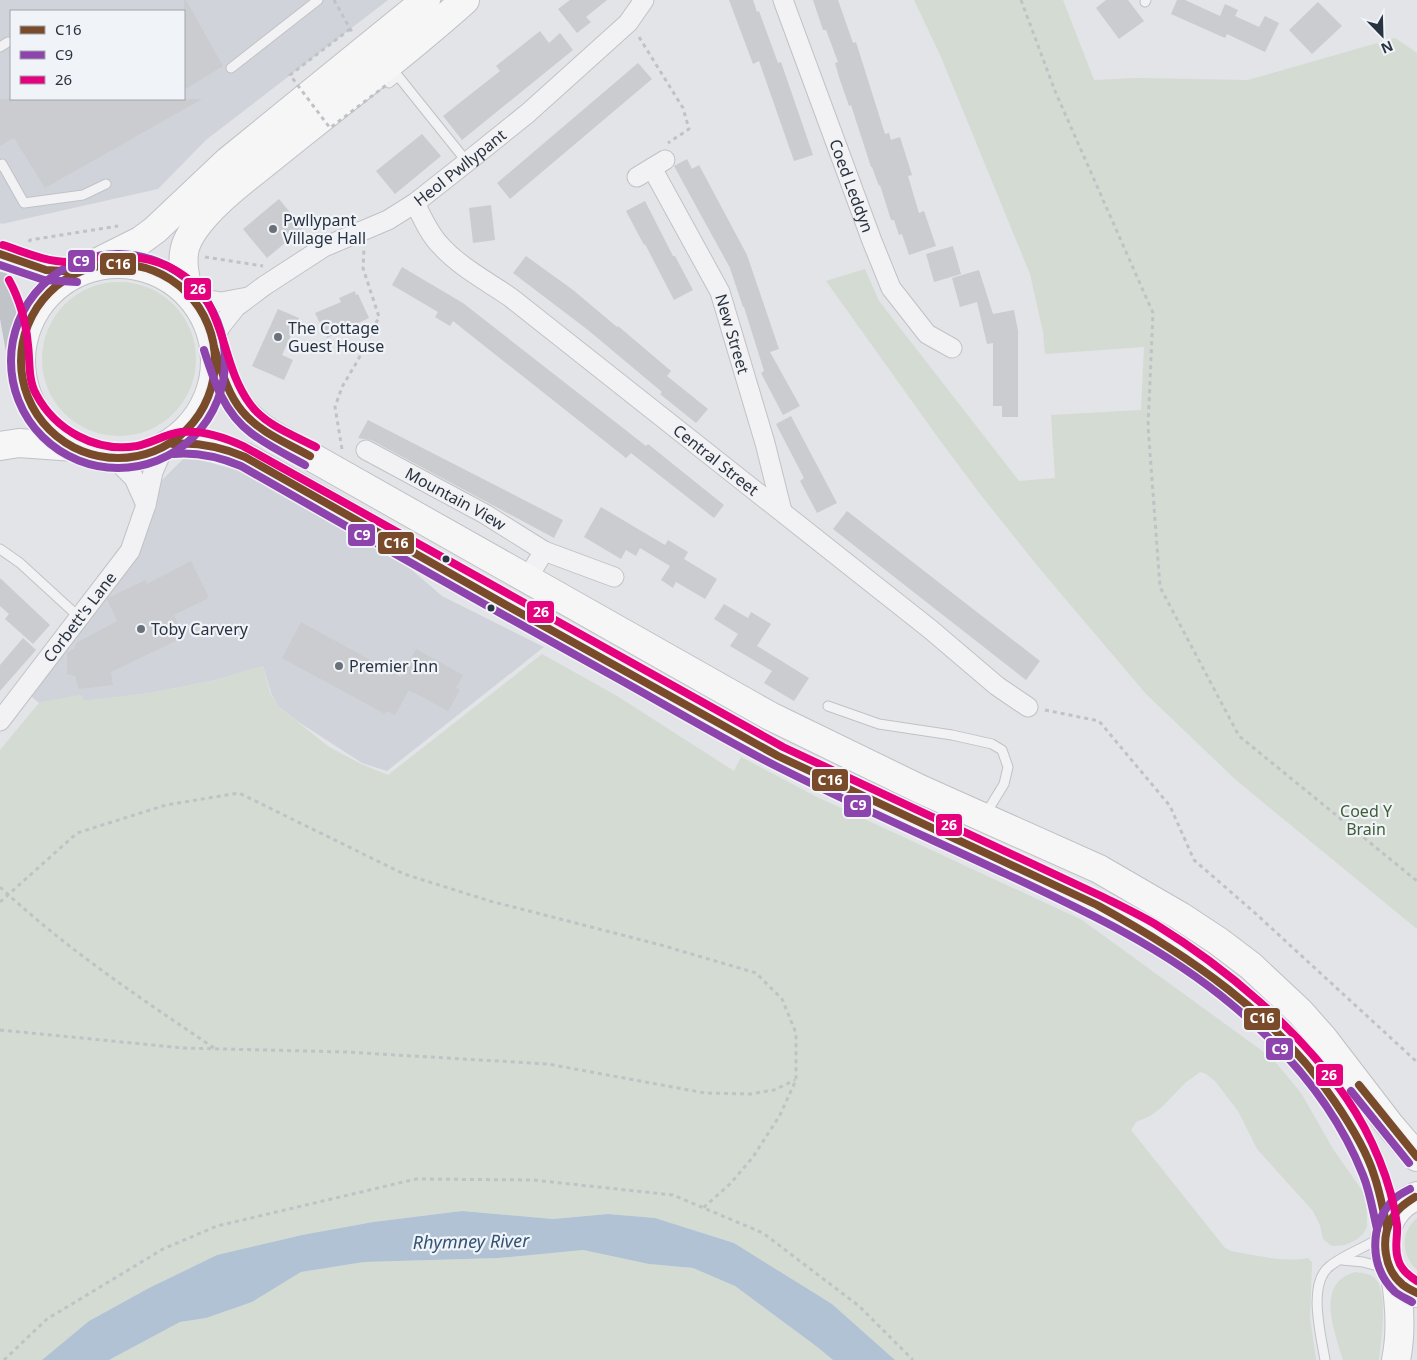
<svg xmlns="http://www.w3.org/2000/svg" width="1417" height="1360" viewBox="0 0 1417 1360" font-family="'Noto Sans',sans-serif">
<rect width="100%" height="100%" fill="#e2e4e7"/>
<g fill="#d0d4da" fill-rule="evenodd">
<path d="M 0,0 L 388,0 L 206,140 L 158,189 L 2,224 L 0,223 ZM 11,11 L 184,11 L 184,99 L 11,99 Z"/>
<polygon points="186,456 251,474 323,518 399,559 442,596 544,647 387,771 362,763 297,721 279,707 271,693 263,666 216,680 150,693 84,701 81,695 39,703 26,692 96,612 123,574 154,488"/>
</g>
<g fill="#d3dbd2">
<polygon points="914,0 1063,0 1094,80 1136,78 1248,80 1395,38 1417,53 1417,929 1236,780 1146,694 1040,569 980,494 939,439 826,281 865,269 879,301 1019,481 1055,478 1051,415 1141,410 1144,347 1045,354 1043,332 1030,274 941,57"/>
<circle cx="119" cy="359" r="77"/>
<path d="M 542,654 L 617,696 L 734,771 L 741,757 L 815,796 L 1082,920 L 1272,1058 L 1301,1093 L 1333,1149 L 1366,1196 L 1367,1227 L 1363,1234 L 1356,1240 L 1345,1245 L 1332,1246 L 1323,1239 L 1320,1225 L 1313,1211 L 1257,1149 L 1238,1111 L 1215,1081 L 1206,1074 L 1200,1072 L 1185,1083 L 1162,1107 L 1150,1116 L 1136,1122 L 1131,1130 L 1225,1248 L 1231,1251 C 1254,1255 1286,1263 1308,1258 L 1312,1262 L 1310,1318 L 1316,1360 L 895,1360 L 832,1304 L 734,1243 L 655,1218 L 608,1214 L 553,1219 L 462,1211 L 373,1222 L 302,1235 L 217,1255 L 149,1288 L 89,1321 L 42,1360 L 0,1360 L 0,750 L 39,703 L 81,695 L 84,701 L 150,693 L 216,680 L 263,666 L 270,693 L 279,707 L 329,747 L 361,764 L 388,775 Z"/>
<path d="M 1417,1218 L 1417,1270 C 1401,1255 1400,1232 1417,1218 Z"/>
<polygon points="583,1250 649,1264 693,1268 735,1286 816,1346 833,1360 109,1360 180,1322 206,1318 252,1302 301,1272 364,1262 499,1258"/>
<path d="M 1356,1272 C 1361,1273 1367,1273 1372,1276 C 1390,1286 1381,1342 1379,1360 L 1343,1360 C 1335,1332 1314,1282 1356,1272 Z"/>
</g>
<polygon fill="#b0c2d3" points="462,1211 553,1219 608,1214 655,1218 734,1243 832,1304 895,1360 833,1360 816,1346 735,1286 693,1268 649,1264 583,1250 499,1258 364,1262 301,1272 252,1302 206,1318 180,1322 109,1360 42,1360 89,1321 149,1288 217,1255 302,1235 373,1222"/>
<g fill="#cacccf">
<polygon points="184,0 186,0 223,66 184,90"/>
<polygon points="570,0 607,0 586,17 591,22 577,33 558,9"/>
<polygon points="729,0 753,0 757,12 759,11 778,63 781,62 813,155 794,161 759,61 753,64"/>
<polygon points="813,0 838,0 853,43 856,42 885,134 889,133 891,140 900,137 912,175 908,176 919,213 924,211 936,246 909,255 902,234 899,235 894,220 891,220 880,185 879,186 872,167 871,167 851,105 849,106 839,77 835,63 838,62 826,30 823,30"/>
<polygon points="1106,0 1128,0 1144,21 1119,39 1096,8"/>
<polygon points="1177,0 1185,0 1220,16 1225,4 1238,10 1235,16 1259,27 1265,16 1279,23 1265,52 1227,34 1225,38 1171,14"/>
<polygon points="1318,2 1342,26 1312,54 1289,30"/>
<polygon points="540,31 549,43 560,33 573,50 462,140 443,116 500,71 496,66"/>
<polygon points="638,63 652,79 510,199 497,183"/>
<polygon points="0,99 202,99 45,188 14,138 0,146"/>
<polygon points="422,134 441,156 395,194 376,171"/>
<polygon points="687,159 692,169 699,165 747,255 779,349 770,352 800,406 783,415 761,373 764,371 744,307 743,307 730,268 674,166"/>
<polygon points="279,199 303,228 267,258 243,229"/>
<polygon points="645,201 673,256 675,256 693,290 674,300 645,244 644,245 626,211"/>
<polygon points="491,205 495,240 473,243 469,208"/>
<polygon points="953,246 961,274 934,282 926,254"/>
<polygon points="526,256 573,290 617,327 618,326 671,371 667,376 708,409 696,423 660,394 662,392 588,330 513,273"/>
<polygon points="402,267 463,303 646,446 648,444 724,505 714,518 631,453 626,458 453,321 450,326 435,317 438,312 392,285"/>
<polygon points="979,270 993,314 1014,310 1018,331 1018,417 1002,417 1002,406 993,406 993,343 987,344 977,302 960,307 952,278"/>
<polygon points="355,291 356,295 358,294 369,318 327,338 315,313 341,302 339,298"/>
<polygon points="278,309 299,318 282,355 293,360 284,380 252,366"/>
<polygon points="791,416 837,503 817,513 800,481 804,478 776,424"/>
<polygon points="368,420 563,520 554,538 371,440 358,438"/>
<polygon points="601,507 665,545 668,540 688,552 684,559 717,579 705,599 676,582 673,588 661,580 670,566 640,548 636,556 626,550 621,559 584,537"/>
<polygon points="847,511 1040,661 1026,680 833,529"/>
<polygon points="191,561 209,598 174,615 184,637 111,672 113,685 79,689 75,676 67,674 67,652 74,649 76,643 117,621 107,599 108,598 145,580 147,584"/>
<polygon points="0,578 50,625 33,644 5,619 9,614 0,606"/>
<polygon points="724,604 748,618 751,612 771,624 757,646 809,678 794,701 764,683 772,671 730,646 738,634 714,619"/>
<polygon points="301,622 401,677 416,649 463,675 456,688 460,690 448,711 409,690 395,715 387,711 385,714 282,658"/>
<polygon points="23,638 36,650 0,691 0,665"/>
</g>
<g fill="none" stroke-linecap="round" stroke-linejoin="round">
<g stroke="#c0c2c5" stroke-width="11">
<g id="lane">
<polyline points="1145,2 1146,0"/>
<polyline points="0,47 8,42"/>
<polyline points="231,68 318,0"/>
<polyline points="389,83 398,76 467,162"/>
<polyline points="0,166 2,164 24,203 83,195 106,184"/>
<polyline points="0,549 20,563 80,618"/>
<polyline points="828,706 879,724 952,735 992,744 1002,750 1008,767 1004,784 985,815"/>
<polyline points="1342,1260 1363,1262 1385,1268"/>
<path d="M 1325,1360 C 1321,1335 1307,1283 1330,1266 C 1345,1254 1365,1248 1381,1237"/>
</g>
</g>
<g stroke="#c0c2c5" stroke-width="21">
<g id="street">
<path id="s1" d="M 783,0 L 872,241 L 891,288 L 927,334 L 952,348"/>
<path id="s2" d="M 652,168 L 720,292 L 765,443 L 782,511"/>
<polyline points="637,177 665,160"/>
<path id="s3" d="M 415,203 C 422,217 429,234 441,246 C 460,267 487,281 510,297 L 930,629 L 997,686 L 1028,707"/>
<polyline points="192,297 221,302 248,297"/>
<path id="s4" d="M 214,341 L 220,327 L 236,307 L 264,286 L 324,247 L 388,220 L 415,203 L 467,162 L 528,113 L 628,23 L 644,0"/>
<path id="s5" d="M 366,450 L 485,514 L 544,551 L 527,579"/>
<polyline points="114,458 134,478 146,505"/>
<polyline points="544,551 614,577"/>
<path id="s6" d="M 0,721 L 130,551 L 146,505 L 153,472 L 163,449"/>
</g>
</g>
<g stroke="#bfc1c5" stroke-width="30">
<g id="primary">
<polyline points="94,264 140,241 155,230 228,161 426,0"/>
<circle cx="118" cy="361" r="97"/>
<path d="M 189,294 C 185,277 180,258 187,242 C 201,211 244,180 270,159 C 335,106 403,56 465,0"/>
<path d="M 214,347 C 227,387 235,412 271,434 L 770,716 L 920,789 L 1099,869 L 1180,916 L 1218,941 L 1251,966 L 1300,1012 L 1323,1038 L 1389,1124 L 1417,1157"/>
<path d="M 173,444 C 199,441 221,446 245,457 L 506,605 L 778,756 L 850,791 L 1097,905 C 1219,966 1368,1083 1387,1227"/>
<polyline points="0,446 19,443 75,447"/>
<path d="M 1417,1196 C 1374,1212 1374,1277 1417,1293"/>
<path d="M 1395,1275 C 1400,1304 1402,1331 1396,1360"/>
</g>
</g>
<g stroke="#c0c3c6" stroke-width="3" stroke-dasharray="4 4" stroke-linecap="butt">
<polyline points="334,0 352,32"/>
<polyline points="1021,0 1055,91 1153,313 1148,426 1160,587 1239,736 1417,881"/>
<polyline points="639,37 683,108 689,129 668,143"/>
<polyline points="29,242 30,240 118,226"/>
<polyline points="205,257 263,266"/>
<polyline points="342,449 335,407 342,387 358,360 379,317 363,268 364,248"/>
<polyline points="1045,710 1099,721 1170,806 1194,860 1255,913 1417,1062"/>
<path d="M 0,887 C 65,948 140,998 214,1048"/>
<polyline points="0,902 77,833 166,805 239,793 404,874 490,901 661,945 756,973 782,999 796,1033 796,1080 780,1115 753,1157 730,1184 703,1208"/>
<polyline points="0,1030 183,1048 345,1052 548,1064 705,1093 750,1094 774,1090 795,1080"/>
<polyline points="4,1360 47,1319 163,1249 217,1226 416,1179 533,1180 673,1195 763,1233 859,1306 913,1360"/>
</g>
<use href="#lane" stroke="#f2f2f4" stroke-width="9"/>
<use href="#street" stroke="#f2f2f4" stroke-width="19"/>
<g stroke="#c0c3c7" stroke-width="26">
<polyline points="0,254 46,270 78,272"/>
<polyline points="0,285 11,307 20,356"/>
</g>
<use href="#primary" stroke="#f6f6f7" stroke-width="28"/>
<polyline stroke="#c0c3c6" stroke-width="3" stroke-dasharray="4 4" stroke-linecap="butt" points="350,29 290,75 330,128 389,83"/>
<g stroke="#f0f3f7" stroke-width="11">
<g id="bus-1">
<polyline points="0,254 46,270 78,272"/>
<circle cx="118" cy="361" r="97"/>
<path d="M 214,347 C 221,369 227,393 242,411 C 259,432 287,443 310,456"/>
<path d="M 173,444 C 199,442 221,447 245,457 L 506,605 L 778,756 L 1097,905 C 1188,955 1276,1014 1335,1102 C 1350,1124 1366,1149 1374,1175 C 1380,1192 1383,1210 1387,1227"/>
<polyline points="1359,1085 1417,1157"/>
<path d="M 1415,1197 C 1406,1203 1398,1208 1392,1218 C 1380,1239 1384,1270 1403,1285 C 1407,1288 1413,1291 1417,1293"/>
</g>
</g>
<g stroke="#f0f3f7" stroke-width="11">
<g id="bus-2">
<circle cx="118" cy="361" r="107"/>
<polyline points="0,265 44,280 77,282"/>
<path d="M 204,350 C 214,381 224,413 251,433 C 268,446 287,455 305,465"/>
<path d="M 174,454 C 198,452 219,457 241,466 C 365,537 490,608 615,677 C 669,707 721,738 776,766 C 851,804 929,838 1006,874 C 1085,911 1163,947 1231,1004 C 1287,1050 1336,1107 1363,1175 C 1370,1192 1373,1212 1377,1229"/>
<polyline points="1351,1091 1409,1163"/>
<path d="M 1410,1189 C 1404,1192 1398,1195 1393,1200 C 1369,1226 1369,1267 1395,1292 C 1400,1296 1407,1299 1412,1302"/>
</g>
</g>
<g stroke="#f0f3f7" stroke-width="11">
<g id="bus-3">
<path d="M 3,245 C 24,252 46,262 69,262 C 78,262 87,259 95,258 C 121,255 150,256 173,269 C 229,299 217,359 250,404 C 265,425 293,435 316,447"/>
<path d="M 9,280 C 20,300 26,322 28,345 C 30,361 28,380 36,394 C 55,430 96,453 137,446 C 152,443 165,434 181,432 C 202,430 224,437 243,446 L 783,747 L 1101,896 C 1119,905 1138,914 1155,924 C 1226,968 1300,1030 1347,1099 C 1371,1134 1392,1183 1397,1225 C 1398,1236 1394,1247 1398,1259 C 1400,1268 1409,1276 1417,1281"/>
</g>
</g>
<use href="#bus-1" stroke="#7a4b2a" stroke-width="8"/>
<use href="#bus-2" stroke="#8e44ad" stroke-width="8"/>
<use href="#bus-3" stroke="#e5007d" stroke-width="8"/>
</g>
<g fill="#6a717b" stroke="#f0f3f7" stroke-width="2">
<circle cx="273" cy="229" r="5"/>
<circle cx="278" cy="337" r="5"/>
<circle cx="141" cy="629" r="5"/>
<circle cx="339" cy="666" r="5"/>
</g>
<g fill="#293341" stroke="#f0f3f7" stroke-width="2">
<circle cx="446" cy="559" r="4.5"/>
<circle cx="491" cy="608" r="4.5"/>
</g>
<g text-anchor="middle" dominant-baseline="central" stroke-width="4.5" stroke-linejoin="round" paint-order="stroke">
<g font-size="16" fill="#293341" stroke="#f0f3f7">
<text stroke="none"><textPath href="#s4" startOffset="306">Heol Pwllypant</textPath></text>
<text stroke="none"><textPath href="#s1" startOffset="198">Coed Leddyn</textPath></text>
<text stroke="none"><textPath href="#s2" startOffset="185">New Street</textPath></text>
<text stroke="none"><textPath href="#s3" startOffset="399">Central Street</textPath></text>
<text stroke="none"><textPath href="#s5" startOffset="102">Mountain View</textPath></text>
<text stroke="none"><textPath href="#s6" startOffset="131">Corbett's Lane</textPath></text>
</g>
<g font-size="16" fill="#293341" stroke="#f0f3f7" text-anchor="start">
<text x="283" y="220">Pwllypant<tspan x="283" dy="18">Village Hall</tspan></text>
<text x="288" y="328">The Cottage<tspan x="288" dy="18">Guest House</tspan></text>
<text x="151" y="629">Toby Carvery</text>
<text x="349" y="666">Premier Inn</text>
</g>
<g font-size="16" fill="#3f5d36" stroke="#f0f3f7">
<text x="1366" y="811">Coed Y<tspan x="1366" dy="18">Brain</tspan></text>
</g>
<g font-size="18" font-style="italic" fill="#325475" stroke="#f0f3f7">
<text transform="translate(471 1241) rotate(-1)">Rhymney River</text>
</g>
</g>
<g stroke="#f0f3f7" stroke-width="2">
<rect x="67" y="249" width="29" height="24" rx="5" fill="#8e44ad"/>
<rect x="99" y="252" width="38" height="24" rx="5" fill="#7a4b2a"/>
<rect x="183" y="277" width="29" height="24" rx="5" fill="#e5007d"/>
<rect x="347" y="523" width="29" height="24" rx="5" fill="#8e44ad"/>
<rect x="377" y="531" width="38" height="24" rx="5" fill="#7a4b2a"/>
<rect x="526" y="600" width="29" height="24" rx="5" fill="#e5007d"/>
<rect x="811" y="768" width="38" height="24" rx="5" fill="#7a4b2a"/>
<rect x="843" y="794" width="29" height="24" rx="5" fill="#8e44ad"/>
<rect x="935" y="813" width="28" height="24" rx="5" fill="#e5007d"/>
<rect x="1243" y="1007" width="38" height="24" rx="5" fill="#7a4b2a"/>
<rect x="1265" y="1037" width="29" height="24" rx="5" fill="#8e44ad"/>
<rect x="1315" y="1063" width="29" height="24" rx="5" fill="#e5007d"/>
</g>
<g font-size="14" text-anchor="middle" font-weight="bold" fill="#fff">
<text x="81" y="266">C9</text>
<text x="118" y="269">C16</text>
<text x="198" y="294">26</text>
<text x="362" y="540">C9</text>
<text x="396" y="548">C16</text>
<text x="541" y="617">26</text>
<text x="830" y="785">C16</text>
<text x="858" y="810">C9</text>
<text x="949" y="830">26</text>
<text x="1262" y="1023">C16</text>
<text x="1280" y="1054">C9</text>
<text x="1329" y="1080">26</text>
</g>
<rect x="10" y="10" width="175" height="90" fill="#f0f3f7" stroke="#a0a6ae"/>
<rect x="20" y="26" width="25" height="8" fill="#7a4b2a" stroke="#a0a6ae"/>
<text x="55" y="35" font-size="15" fill="#293341">C16</text>
<rect x="20" y="51" width="25" height="8" fill="#8e44ad" stroke="#a0a6ae"/>
<text x="55" y="60" font-size="15" fill="#293341">C9</text>
<rect x="20" y="76" width="25" height="8" fill="#e5007d" stroke="#a0a6ae"/>
<text x="55" y="85" font-size="15" fill="#293341">26</text>
<g transform="translate(1382 35) rotate(157)" stroke="#f0f3f7" stroke-width="4" paint-order="stroke">
<path d="M0-4L9 19L0 12L-9 19Z" fill="#293341"/>
<text y="-8" font-size="14" font-weight="bold" text-anchor="middle" fill="#293341">N</text>
</g>
</svg>
